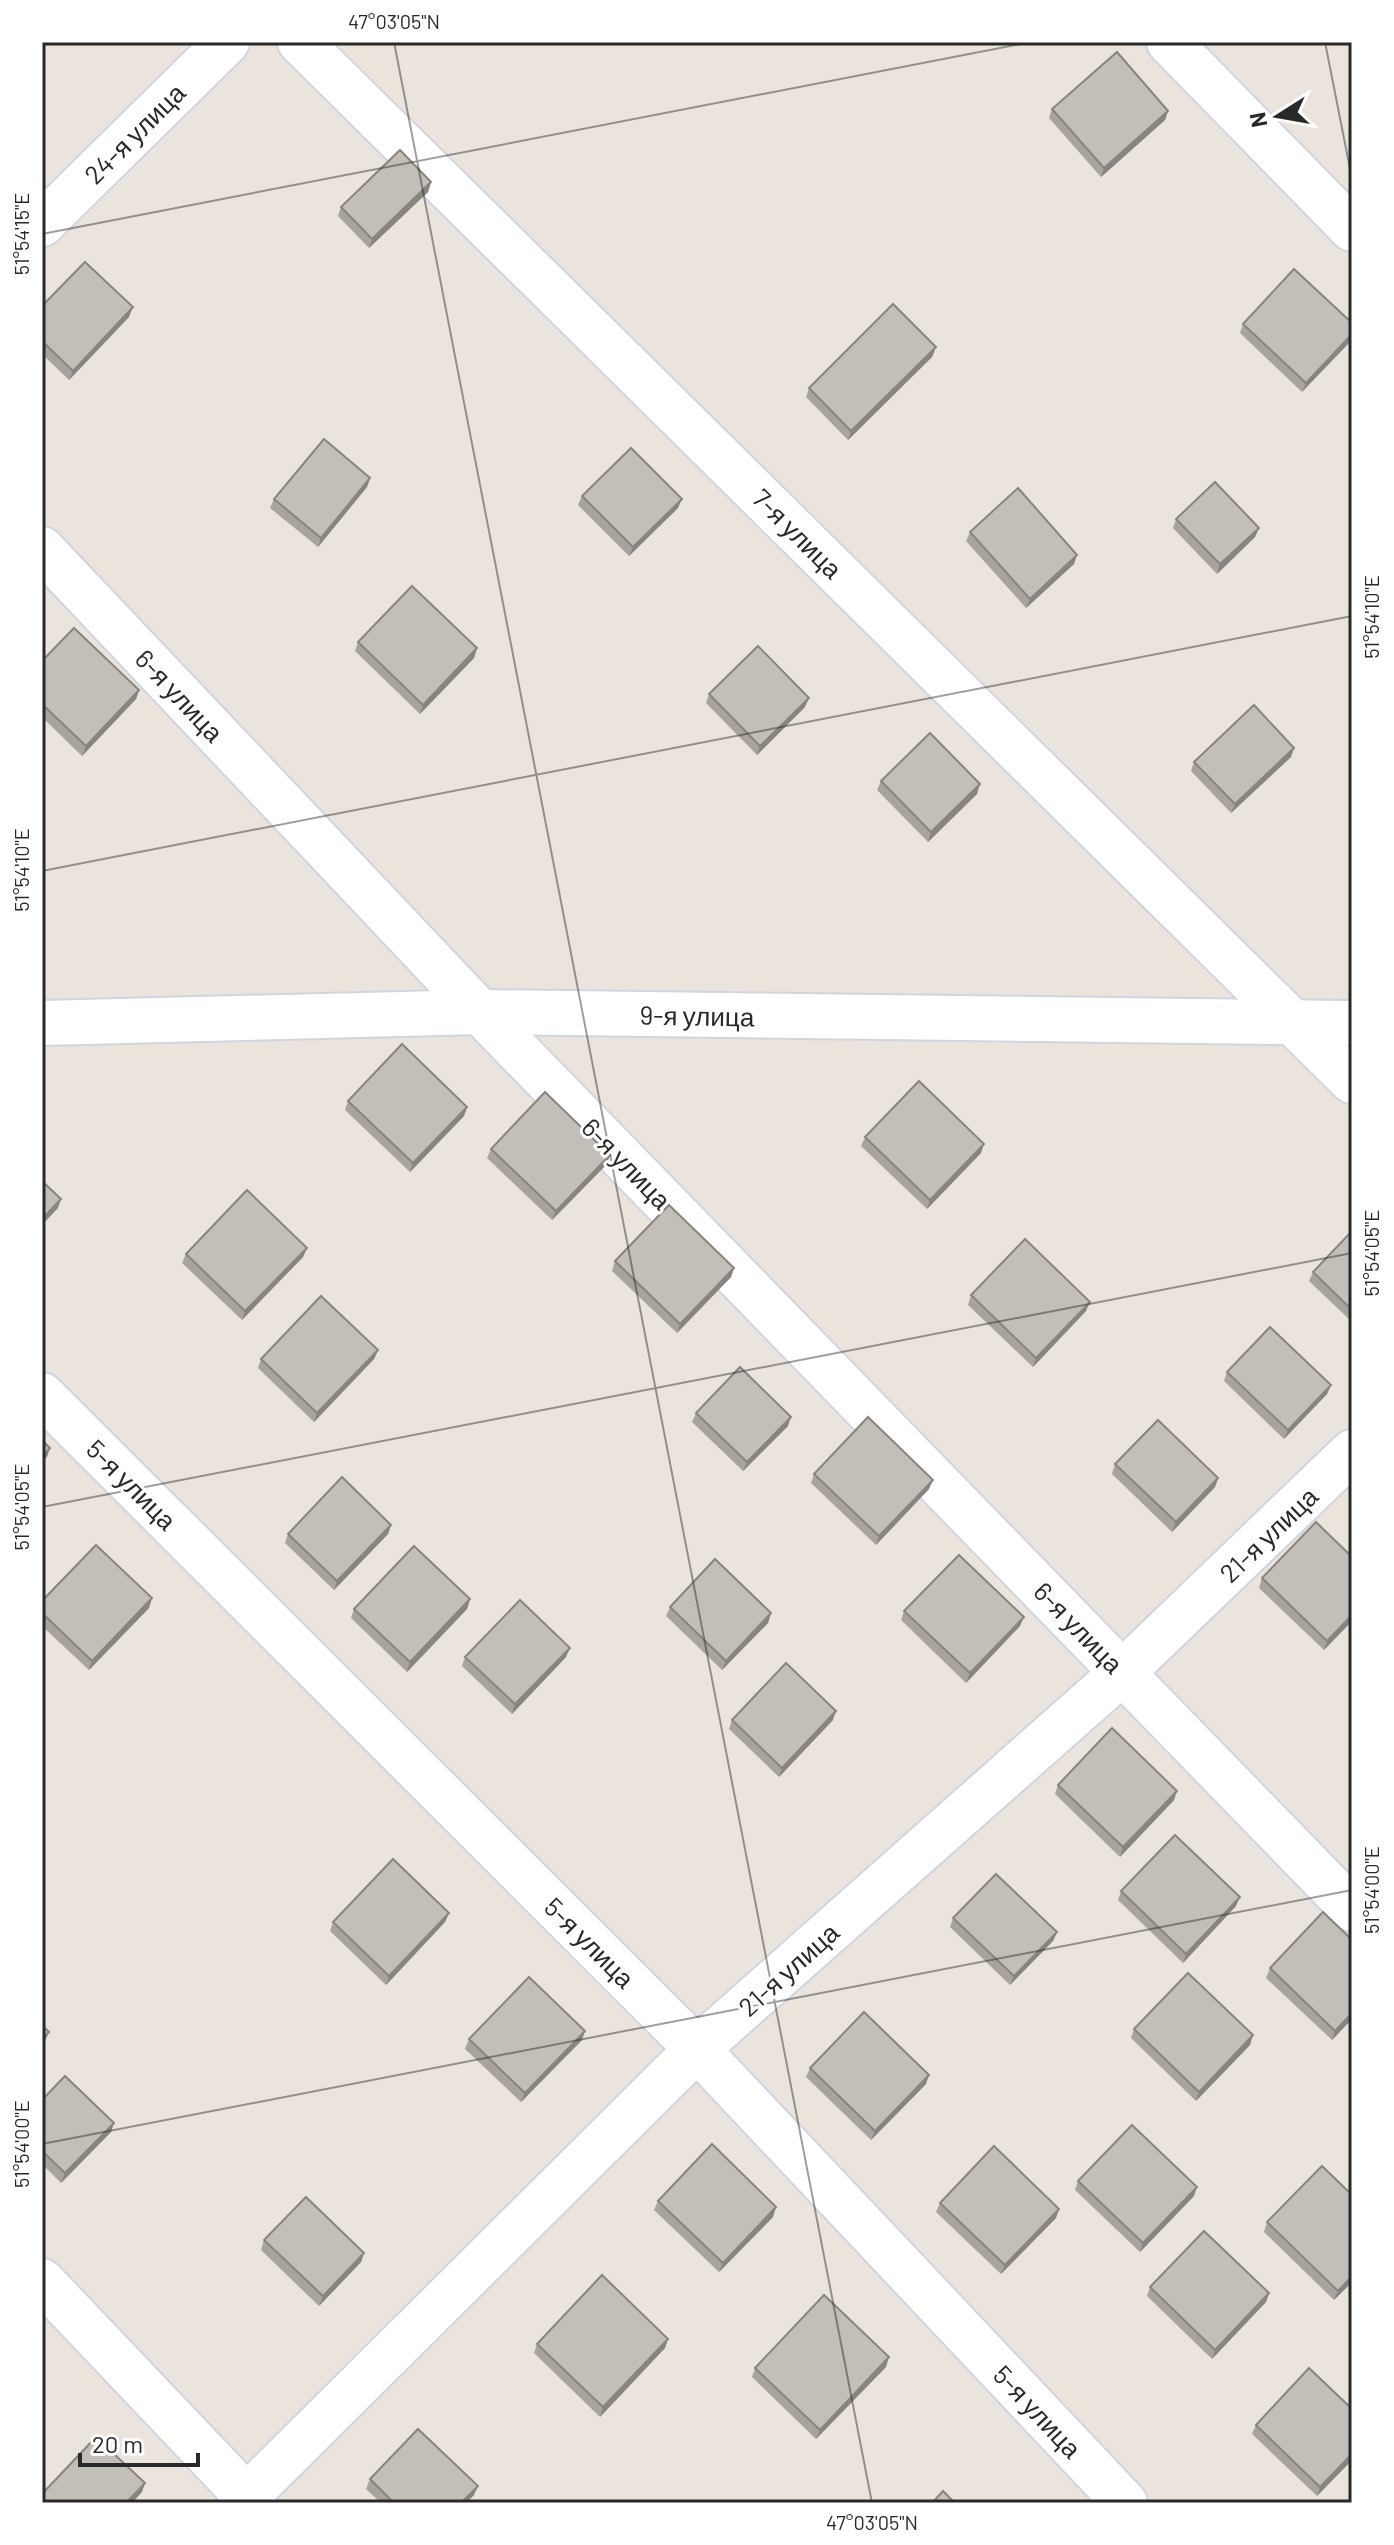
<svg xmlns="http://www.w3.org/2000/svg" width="1394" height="2545" viewBox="0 0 1394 2545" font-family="Barlow,sans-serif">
<rect width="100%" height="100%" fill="#eae4dc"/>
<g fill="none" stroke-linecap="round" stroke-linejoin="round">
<g stroke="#d1d4e1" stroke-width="48">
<g id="minor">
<polyline points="300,42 1352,1081"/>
<polyline points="1169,42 1352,229"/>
<polyline points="42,224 227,42"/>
<polyline points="42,549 480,1012 1352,1909"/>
<polyline points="42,1023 480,1012 1352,1023"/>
<polyline points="42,1395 697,2049 1125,2503"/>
<polyline points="42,2281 253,2503"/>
<polyline points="240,2503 697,2049 1123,1672 1352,1452"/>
</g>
</g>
<use href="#minor" stroke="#fff" stroke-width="44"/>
</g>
<g fill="#a8a39d">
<polygon points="1052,109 1168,111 1165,120 1101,177 1049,118"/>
<polygon points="431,182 428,192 369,248 338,216 341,207"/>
<polygon points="42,306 129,317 69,380 42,354"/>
<polygon points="1352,323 1302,392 1240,333 1243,324"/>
<polygon points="936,347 932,357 848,440 806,397 809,388"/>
<polygon points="370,478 367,487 318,547 270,508 274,499"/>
<polygon points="582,496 678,508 629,556 578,505"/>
<polygon points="1176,519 1259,528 1255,537 1217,574 1173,528"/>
<polygon points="970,532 1074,564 1026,608 966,541"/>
<polygon points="358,642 477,648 474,658 420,714 355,651"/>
<polygon points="42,661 139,690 136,699 82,756 42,717"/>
<polygon points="709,694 805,707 757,755 706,703"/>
<polygon points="1294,748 1291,757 1231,813 1191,771 1194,762"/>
<polygon points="881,781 977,794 928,842 877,790"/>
<polygon points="348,1101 467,1107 464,1116 410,1172 345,1110"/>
<polygon points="865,1137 981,1153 927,1209 861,1146"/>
<polygon points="491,1149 607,1164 552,1220 487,1158"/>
<polygon points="1352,1231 1352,1322 1309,1281 1313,1272"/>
<polygon points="307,1248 303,1257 242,1320 182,1263 186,1254"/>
<polygon points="615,1261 734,1268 731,1277 677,1333 612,1271"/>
<polygon points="971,1295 1086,1311 1033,1367 968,1305"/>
<polygon points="378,1350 374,1359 314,1422 258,1368 261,1359"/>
<polygon points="1227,1372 1331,1385 1327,1394 1284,1439 1224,1381"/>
<polygon points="696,1413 788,1426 743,1471 692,1422"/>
<polygon points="1115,1464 1218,1478 1215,1487 1172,1532 1112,1474"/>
<polygon points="814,1474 929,1489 876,1545 811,1483"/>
<polygon points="391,1525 388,1534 334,1590 285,1543 288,1534"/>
<polygon points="1352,1557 1352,1621 1324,1650 1259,1588 1262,1578"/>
<polygon points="152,1598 149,1608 89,1670 42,1626 42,1601"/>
<polygon points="470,1599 467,1609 407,1672 351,1618 354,1609"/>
<polygon points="670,1607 771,1613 768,1623 722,1670 666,1616"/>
<polygon points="904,1611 1020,1626 966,1683 901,1620"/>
<polygon points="465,1657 566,1657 512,1714 462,1666"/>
<polygon points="732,1720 833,1720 779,1777 729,1729"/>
<polygon points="1058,1785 1174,1800 1120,1857 1055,1794"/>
<polygon points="1121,1891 1236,1906 1183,1963 1118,1900"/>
<polygon points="449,1913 445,1922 386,1985 330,1931 333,1922"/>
<polygon points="953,1918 1057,1932 1053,1941 1010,1985 950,1927"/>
<polygon points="1352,1940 1352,2019 1332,2040 1266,1978 1270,1968"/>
<polygon points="1134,2029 1250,2045 1196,2101 1131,2038"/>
<polygon points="469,2039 582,2040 521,2102 465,2049"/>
<polygon points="810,2068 926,2084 871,2140 806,2077"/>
<polygon points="42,2100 111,2132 61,2183 42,2164"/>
<polygon points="1078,2181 1194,2196 1140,2252 1075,2190"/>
<polygon points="658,2201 773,2217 719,2272 654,2210"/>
<polygon points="940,2203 1059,2209 1056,2218 1001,2274 936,2212"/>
<polygon points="1267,2222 1352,2282 1334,2300 1264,2232"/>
<polygon points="264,2240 364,2253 361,2262 319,2306 261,2250"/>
<polygon points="1150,2287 1269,2293 1266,2302 1212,2359 1147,2296"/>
<polygon points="668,2339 665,2348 600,2417 534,2353 537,2344"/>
<polygon points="886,2367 816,2439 752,2377 755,2368"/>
<polygon points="1352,2409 1352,2460 1317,2496 1252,2434 1256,2425"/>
<polygon points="370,2479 474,2495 466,2503 381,2503 366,2489"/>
</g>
<g fill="#888580">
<polygon points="1168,111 1165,120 1101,177 1104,168"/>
<polygon points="431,182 428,192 369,248 372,239"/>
<polygon points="133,307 129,317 69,380 73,371"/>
<polygon points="1352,334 1352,340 1302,392 1306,383"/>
<polygon points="936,347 932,357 848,440 851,431"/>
<polygon points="370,478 367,487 318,547 321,538"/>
<polygon points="682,499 678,508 629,556 633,547"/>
<polygon points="1259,528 1255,537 1217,574 1220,564"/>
<polygon points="1077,555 1074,564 1026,608 1030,599"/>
<polygon points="477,648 474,658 420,714 423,705"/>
<polygon points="139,690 136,699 82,756 86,746"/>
<polygon points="809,698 805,707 757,755 760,746"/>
<polygon points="1294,748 1291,757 1231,813 1235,804"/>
<polygon points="980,784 977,794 928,842 931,832"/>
<polygon points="467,1107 464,1116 410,1172 413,1163"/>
<polygon points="984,1144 981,1153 927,1209 930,1200"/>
<polygon points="610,1155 607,1164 552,1220 556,1211"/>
<polygon points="61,1199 58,1208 42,1225 42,1219"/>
<polygon points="307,1248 303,1257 242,1320 245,1311"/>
<polygon points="734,1268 731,1277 677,1333 680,1324"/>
<polygon points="1090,1302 1086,1311 1033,1367 1036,1358"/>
<polygon points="378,1350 374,1359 314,1422 317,1413"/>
<polygon points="1331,1385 1327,1394 1284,1439 1288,1430"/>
<polygon points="791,1417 788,1426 743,1471 747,1462"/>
<polygon points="50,1448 47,1457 42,1462 42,1457"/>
<polygon points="1218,1478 1215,1487 1172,1532 1176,1522"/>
<polygon points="933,1480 929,1489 876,1545 879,1536"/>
<polygon points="391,1525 388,1534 334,1590 337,1581"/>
<polygon points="152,1598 149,1608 89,1670 92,1661"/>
<polygon points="470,1599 467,1609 407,1672 410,1662"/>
<polygon points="771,1613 768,1623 722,1670 726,1661"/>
<polygon points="1352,1615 1352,1621 1324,1650 1327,1641"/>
<polygon points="1024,1617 1020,1626 966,1683 970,1673"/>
<polygon points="570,1648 566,1657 512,1714 515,1704"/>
<polygon points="836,1711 833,1720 779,1777 782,1768"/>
<polygon points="1177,1791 1174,1800 1120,1857 1123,1847"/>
<polygon points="1240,1897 1236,1906 1183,1963 1186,1954"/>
<polygon points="449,1913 445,1922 386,1985 389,1976"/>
<polygon points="1057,1932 1053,1941 1010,1985 1014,1976"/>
<polygon points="1352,2013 1352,2019 1332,2040 1335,2031"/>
<polygon points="585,2031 582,2040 521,2102 525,2093"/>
<polygon points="49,2032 45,2041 42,2044 42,2039"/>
<polygon points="1253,2035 1250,2045 1196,2101 1199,2092"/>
<polygon points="929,2075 926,2084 871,2140 875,2131"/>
<polygon points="114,2123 111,2132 61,2183 65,2173"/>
<polygon points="1197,2187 1194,2196 1140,2252 1143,2243"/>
<polygon points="776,2207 773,2217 719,2272 723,2263"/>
<polygon points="1059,2209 1056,2218 1001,2274 1005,2265"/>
<polygon points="364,2253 361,2262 319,2306 323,2296"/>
<polygon points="1352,2276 1352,2282 1334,2300 1338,2291"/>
<polygon points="1269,2293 1266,2302 1212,2359 1215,2350"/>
<polygon points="668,2339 665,2348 600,2417 603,2407"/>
<polygon points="889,2357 886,2367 816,2439 820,2430"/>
<polygon points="1352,2454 1352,2460 1317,2496 1320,2487"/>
<polygon points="145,2483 142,2492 132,2503 126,2503"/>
<polygon points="478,2486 474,2495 466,2503 461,2503"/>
</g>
<g fill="#c3beb7" stroke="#888580" stroke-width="2">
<polygon points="1117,52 1168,111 1104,168 1052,109"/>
<polygon points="400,150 431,182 372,239 341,207"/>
<polygon points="85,262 133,307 73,371 42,341 42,306"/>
<polygon points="1294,269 1352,323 1352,334 1306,383 1243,324"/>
<polygon points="893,304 936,347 851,431 809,388"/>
<polygon points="324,439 370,478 321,538 274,499"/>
<polygon points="631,448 682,499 633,547 582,496"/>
<polygon points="1215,482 1259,528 1220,564 1176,519"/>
<polygon points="1018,488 1077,555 1030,599 970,532"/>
<polygon points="412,586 477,648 423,705 358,642"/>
<polygon points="74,628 139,690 86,746 42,704 42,661"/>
<polygon points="758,646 809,698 760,746 709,694"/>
<polygon points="1254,705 1294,748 1235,804 1194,762"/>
<polygon points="930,733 980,784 931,832 881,781"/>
<polygon points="402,1044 467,1107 413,1163 348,1101"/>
<polygon points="919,1081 984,1144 930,1200 865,1137"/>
<polygon points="545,1092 610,1155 556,1211 491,1149"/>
<polygon points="42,1181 61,1199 42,1219"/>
<polygon points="247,1190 307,1248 245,1311 186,1254"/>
<polygon points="669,1205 734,1268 680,1324 615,1261"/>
<polygon points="1352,1231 1352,1310 1313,1272"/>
<polygon points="1025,1239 1090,1302 1036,1358 971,1295"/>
<polygon points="321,1296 378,1350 317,1413 261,1359"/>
<polygon points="1270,1327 1331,1385 1288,1430 1227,1372"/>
<polygon points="740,1367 791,1417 747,1462 696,1413"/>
<polygon points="868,1417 933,1480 879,1536 814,1474"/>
<polygon points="1158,1420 1218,1478 1176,1522 1115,1464"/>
<polygon points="42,1440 50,1448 42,1457"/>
<polygon points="342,1477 391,1525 337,1581 288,1534"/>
<polygon points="1316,1522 1352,1557 1352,1615 1327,1641 1262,1578"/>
<polygon points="96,1545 152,1598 92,1661 42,1613 42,1601"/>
<polygon points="414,1546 470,1599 410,1662 354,1609"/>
<polygon points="959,1555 1024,1617 970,1673 904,1611"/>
<polygon points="715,1559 771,1613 726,1661 670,1607"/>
<polygon points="520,1600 570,1648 515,1704 465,1657"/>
<polygon points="786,1663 836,1711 782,1768 732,1720"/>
<polygon points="1112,1728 1177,1791 1123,1847 1058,1785"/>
<polygon points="1175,1835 1240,1897 1186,1954 1121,1891"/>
<polygon points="393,1859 449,1913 389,1976 333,1922"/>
<polygon points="996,1874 1057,1932 1014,1976 953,1918"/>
<polygon points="1323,1912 1352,1940 1352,2013 1335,2031 1270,1968"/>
<polygon points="1188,1973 1253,2035 1199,2092 1134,2029"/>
<polygon points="529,1977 585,2031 525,2093 469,2039"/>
<polygon points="864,2012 929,2075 875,2131 810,2068"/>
<polygon points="42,2025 49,2032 42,2039"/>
<polygon points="65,2076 114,2123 65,2173 42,2151 42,2100"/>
<polygon points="1132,2125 1197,2187 1143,2243 1078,2181"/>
<polygon points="712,2144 776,2207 723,2263 658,2201"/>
<polygon points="994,2146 1059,2209 1005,2265 940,2203"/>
<polygon points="1322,2166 1352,2195 1352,2276 1338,2291 1267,2222"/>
<polygon points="306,2197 364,2253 323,2296 264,2240"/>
<polygon points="1204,2231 1269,2293 1215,2350 1150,2287"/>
<polygon points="602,2275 668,2339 603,2407 537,2344"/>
<polygon points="824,2295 889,2357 820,2430 755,2368"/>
<polygon points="1309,2368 1352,2409 1352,2454 1320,2487 1256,2425"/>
<polygon points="418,2429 478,2486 461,2503 394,2503 370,2479"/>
<polygon points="96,2437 145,2483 126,2503 44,2503 42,2501 42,2494"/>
<polygon points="943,2491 955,2503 932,2503"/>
</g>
<path fill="none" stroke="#292929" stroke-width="2" stroke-opacity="0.45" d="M 394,42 L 872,2503M 1325,42 L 1352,179M 42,234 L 1031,42M 42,871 L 1352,616M 42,1507 L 1352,1253M 42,2144 L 1352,1890"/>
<g text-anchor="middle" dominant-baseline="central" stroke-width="6" stroke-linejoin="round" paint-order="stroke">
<g font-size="26" fill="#292929" stroke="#fff">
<text transform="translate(134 133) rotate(-45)">24-я улица</text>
<text transform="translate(798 533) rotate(45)">7-я улица</text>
<text transform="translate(180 695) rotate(47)">6-я улица</text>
<text transform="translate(697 1015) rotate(1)">9-я улица</text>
<text transform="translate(627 1163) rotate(46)">6-я улица</text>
<text transform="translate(132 1484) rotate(45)">5-я улица</text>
<text transform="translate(1268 1534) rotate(-44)">21-я улица</text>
<text transform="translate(1079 1627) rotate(46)">6-я улица</text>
<text transform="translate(590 1942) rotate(45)">5-я улица</text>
<text transform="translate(788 1969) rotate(-42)">21-я улица</text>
<text transform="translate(1038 2411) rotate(47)">5-я улица</text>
</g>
</g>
<rect width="1394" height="2545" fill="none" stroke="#ffffff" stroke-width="88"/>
<g transform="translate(1278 116) rotate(259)" stroke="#ffffff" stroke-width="6" paint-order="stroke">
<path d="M0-6L14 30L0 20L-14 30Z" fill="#292929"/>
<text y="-12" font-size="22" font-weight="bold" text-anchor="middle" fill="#292929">N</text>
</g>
<path d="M80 2453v12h118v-12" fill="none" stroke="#292929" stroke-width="4"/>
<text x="92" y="2453" font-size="24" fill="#292929" stroke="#ffffff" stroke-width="6" paint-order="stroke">20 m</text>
<rect x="44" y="44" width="1306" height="2457" fill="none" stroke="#292929" stroke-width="3"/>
<g font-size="20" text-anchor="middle" fill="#292929">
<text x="394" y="29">47°03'05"N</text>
<text transform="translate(22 234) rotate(-90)" y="7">51°54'15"E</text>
<text transform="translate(1372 617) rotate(-90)" y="7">51°54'10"E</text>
<text transform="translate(22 870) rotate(-90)" y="7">51°54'10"E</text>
<text transform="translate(1372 1253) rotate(-90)" y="7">51°54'05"E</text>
<text transform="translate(22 1507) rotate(-90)" y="7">51°54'05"E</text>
<text transform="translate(1372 1890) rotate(-90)" y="7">51°54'00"E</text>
<text transform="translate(22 2144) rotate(-90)" y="7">51°54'00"E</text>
<text x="872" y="2530">47°03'05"N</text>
</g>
</svg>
